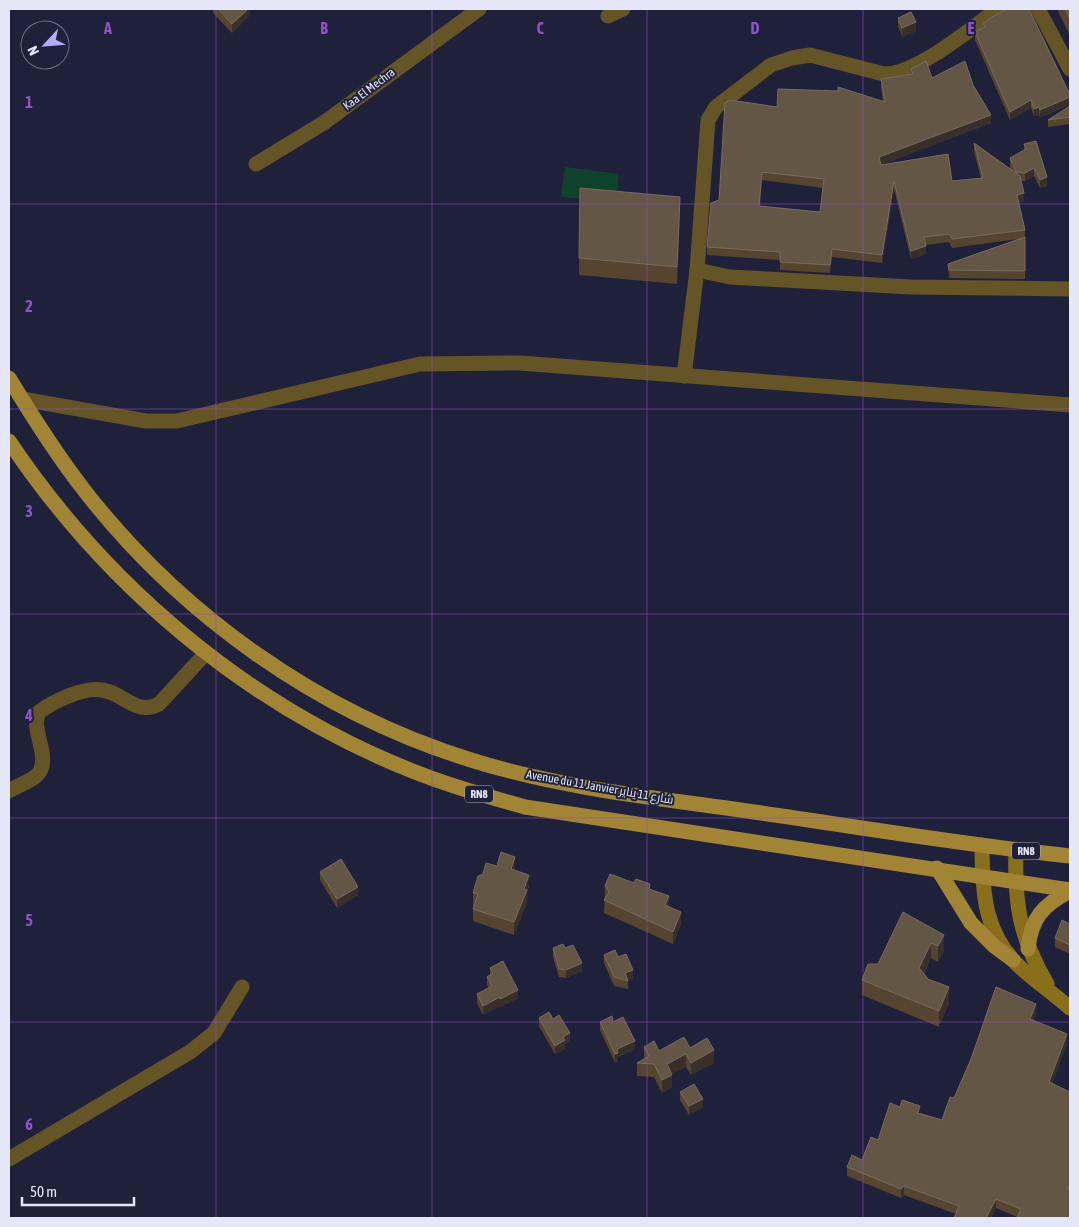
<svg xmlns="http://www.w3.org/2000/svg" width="1079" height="1227" viewBox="0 0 1079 1227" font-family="'Asap Condensed',Cairo,sans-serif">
<rect width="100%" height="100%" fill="#1f213a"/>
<polygon fill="#0f422a" points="565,167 619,174 616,201 561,197"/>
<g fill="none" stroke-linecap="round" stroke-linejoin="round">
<g stroke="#655526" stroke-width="15">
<path d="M 998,9 C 971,28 916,75 884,74 L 810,55 L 792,58 L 771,65 L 716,107 L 708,120 L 697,270 L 730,277 L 911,287 L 1070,289"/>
<polyline points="1038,9 1070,69"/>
<polyline points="608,16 623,9"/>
<polyline points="256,164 325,122 479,9"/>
<polyline points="684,376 697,270"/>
<polyline points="22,399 146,421 177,421 420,364 520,363 1070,405"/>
<path d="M 9,791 C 17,786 29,782 36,776 C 54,760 29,730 39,712 C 54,701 83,687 102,690 C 124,693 136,716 159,704 L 206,653"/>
<polyline points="9,1159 190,1052 214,1033 242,987"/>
</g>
<g stroke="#8a6f1a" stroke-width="15">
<path d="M 982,845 C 982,893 984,935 1022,969 C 1038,983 1055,995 1070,1008"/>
<path d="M 1016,850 C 1014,903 1020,938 1047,984"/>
</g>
<g stroke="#a18535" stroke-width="15">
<path d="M 9,378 C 32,416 56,454 84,490 C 181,615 319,713 471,760 C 563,789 659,798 754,812 C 859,827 965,845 1070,856"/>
<path d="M 9,441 C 106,586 247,705 410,770 C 447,785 486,796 525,807 L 1070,890"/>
<polyline points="937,868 971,923 994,946 1013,960"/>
<path d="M 1028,949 C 1031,918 1043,905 1070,891"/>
</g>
</g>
<g fill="#55442f" fill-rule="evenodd">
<polygon points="213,9 250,9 250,15 232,33 213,13"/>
<polygon points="1057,9 1070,9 1070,36"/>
<polygon points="898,18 916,31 902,37 898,26"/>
<polygon points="983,24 1070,95 1040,118 1039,115 1034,116 1031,108 1010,120 975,40 975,32 983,28"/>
<path d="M 911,69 L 932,78 L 973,85 L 991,123 L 883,164 L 952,181 L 981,178 L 974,152 L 974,143 L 1010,169 L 1010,158 L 1024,151 L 1024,144 L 1047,186 L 1040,188 L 1034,176 L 1025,181 L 1021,181 L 1024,201 L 1019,203 L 1025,230 L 1025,279 L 949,278 L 948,264 L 1018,239 L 952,248 L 949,242 L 926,245 L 926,254 L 911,259 L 894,189 L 882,263 L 832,257 L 830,273 L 780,270 L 780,260 L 707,255 L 707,247 L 719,200 L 777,107 L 883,102 L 881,87 L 881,79 L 911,75 ZM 762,180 L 823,188 L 820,212 L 760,206 Z"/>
<polygon points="1070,106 1070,124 1048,127 1048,120"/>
<polygon points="680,214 677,284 579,275 579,258"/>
<polygon points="497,866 515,870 529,887 527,891 527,903 514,935 473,921 473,909 474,906 473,906 473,893"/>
<polygon points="320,872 358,895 337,908 320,880"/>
<polygon points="605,886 650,889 669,907 681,924 673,944 604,913"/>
<polygon points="903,912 944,951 938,962 931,958 924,974 949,1003 939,1027 862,995 862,980 878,964"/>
<polygon points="1070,924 1070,954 1055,947 1055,938"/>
<polygon points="553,948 565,948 582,971 566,978 559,977 553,957"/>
<polygon points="604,955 618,957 633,978 628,980 628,989 614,986 604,963"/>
<polygon points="490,968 518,998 500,1007 500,1006 483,1015 477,1003 477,994 489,988 487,985 487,977 490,975"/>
<polygon points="1036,1013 1033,1020 1067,1044 1052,1084 1070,1218 1017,1217 996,1208 991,1218 954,1218 956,1214 904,1195 901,1198 847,1176 847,1167 862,1160 878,1140 900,1107 942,1120 954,1098"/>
<polygon points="539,1018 553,1019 570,1041 565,1044 565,1049 555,1054 539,1026"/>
<polygon points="600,1022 613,1022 635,1049 618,1057 618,1062 615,1063 600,1030"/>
<polygon points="644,1047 659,1051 690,1048 714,1063 691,1075 686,1067 672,1074 672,1087 662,1093 654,1077 637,1076 637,1063 644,1059"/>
<polygon points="680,1092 703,1107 689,1115 680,1100"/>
</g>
<g fill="#392f2a">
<polygon points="248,9 250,9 250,15 232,33 232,24"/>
<polygon points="916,22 916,31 902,37 902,28"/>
<polygon points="1070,97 1070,105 1040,118 1040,110"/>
<polygon points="1031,100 1031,108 1010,120 1010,112"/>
<polygon points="1039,107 1039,115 1034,116 1034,109"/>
<polygon points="991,115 991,123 879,166 879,157"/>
<polygon points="1034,168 1034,176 1025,181 1025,173"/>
<polygon points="762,172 762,180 759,215 759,206"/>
<polygon points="1047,177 1047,186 1040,188 1040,180"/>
<polygon points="894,181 894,189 882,263 882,255"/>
<polygon points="1024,193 1024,201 1017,204 1017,195"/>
<polygon points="680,197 680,214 677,284 677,267"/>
<polygon points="926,246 926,254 911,259 911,251"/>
<polygon points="515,857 515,869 511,882 511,869"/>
<polygon points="529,875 527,903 514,935 514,922"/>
<polygon points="358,887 358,895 337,908 337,899"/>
<polygon points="669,896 669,909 665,905"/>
<polygon points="681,912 681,924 673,944 673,932"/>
<polygon points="944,935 944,951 938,962 938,946"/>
<polygon points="931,943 931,958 919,983 919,968"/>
<polygon points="582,963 582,971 566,978 566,970"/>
<polygon points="633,970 633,978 627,981 625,973"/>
<polygon points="949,987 949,1003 939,1027 939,1011"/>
<polygon points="518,990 518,998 500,1007 500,999"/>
<polygon points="500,997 500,1006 483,1015 483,1006"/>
<polygon points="1036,1004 1036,1013 1030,1028 1030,1019"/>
<polygon points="570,1033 570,1041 565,1044 565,1049 555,1054 555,1046 563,1037"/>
<polygon points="1067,1034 1067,1044 1049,1092 1049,1082"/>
<polygon points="635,1041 635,1049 618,1057 618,1062 615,1063 615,1054 617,1049"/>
<polygon points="714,1050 714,1063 691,1075 691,1063"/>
<polygon points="686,1054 686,1067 667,1077 667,1064"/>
<polygon points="672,1075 672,1087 662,1093 662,1080"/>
<polygon points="703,1099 703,1107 689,1115 689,1106"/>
<polygon points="904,1186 904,1195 901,1198 901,1189"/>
<polygon points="996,1199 996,1208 991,1218 986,1218"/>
</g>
<g fill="#645645" stroke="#786c61" fill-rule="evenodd">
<polygon points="218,9 248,9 232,24"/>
<polygon points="1006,9 1029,9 1070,95 1070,97 1040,110 1039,107 1034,109 1031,100 1010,112 975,32 985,27 983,24 992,17"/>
<polygon points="1065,9 1070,9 1070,19"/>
<polygon points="911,12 916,22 902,28 898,18"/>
<path d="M 926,61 L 932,78 L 965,61 L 973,85 L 991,115 L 879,157 L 881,165 L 948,154 L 952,181 L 983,178 L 974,143 L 1020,176 L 1024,193 L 1017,195 L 1025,230 L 952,239 L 949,234 L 924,237 L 926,246 L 911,251 L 894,181 L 882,255 L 832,249 L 830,265 L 780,262 L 780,252 L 707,247 L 711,203 L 719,200 L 725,103 L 730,100 L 777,107 L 778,89 L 838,91 L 838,87 L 885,102 L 881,79 L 913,74 L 911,69 ZM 762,172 L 824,179 L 820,212 L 759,206 Z"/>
<polygon points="1070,106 1070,117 1048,120"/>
<polygon points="1036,141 1047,177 1040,180 1034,168 1025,173 1016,172 1010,158 1026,149 1024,144"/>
<polygon points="580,188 680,197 677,267 579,258"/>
<polygon points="1025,237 1025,271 949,270 948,264"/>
<polygon points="501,852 515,857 511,869 529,875 524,889 527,890 514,922 473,909 478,894 473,893 478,876 483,874 486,863 497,866"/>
<polygon points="341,859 358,887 337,899 320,872"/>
<polygon points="610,874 634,883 636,879 650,884 649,889 669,896 665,905 681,912 673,932 604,900 609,892 605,886"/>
<polygon points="903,912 944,935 938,946 931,943 919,968 928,979 949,987 939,1011 862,980 868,964 878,964"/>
<polygon points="1062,920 1070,924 1070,945 1055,938"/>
<polygon points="563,944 565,948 573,945 582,963 566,970 559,969 553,948"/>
<polygon points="615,950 618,957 626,954 633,970 625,973 628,981 614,977 604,955"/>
<polygon points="503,961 518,990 500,999 500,997 483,1006 477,994 492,986 487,977 493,973 490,968"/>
<polygon points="996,987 1036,1004 1030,1019 1067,1034 1049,1082 1070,1092 1070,1184 1068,1189 1070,1190 1070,1218 1017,1218 1021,1209 996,1199 986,1218 954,1218 959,1206 904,1186 901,1189 847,1167 852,1155 862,1160 871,1137 878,1140 890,1103 900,1107 902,1100 920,1106 918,1113 942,1120 950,1097 954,1098 971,1059"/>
<polygon points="549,1012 553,1019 559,1015 570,1033 563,1037 565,1040 555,1046 539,1018"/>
<polygon points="612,1016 613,1022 623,1017 635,1041 617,1049 618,1053 615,1054 600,1022"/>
<polygon points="684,1037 690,1048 707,1038 714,1050 691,1063 686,1054 667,1064 672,1075 662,1080 654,1064 637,1063 649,1056 644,1047 654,1041 659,1051"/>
<polygon points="694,1084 703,1099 689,1106 680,1092"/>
</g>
<path fill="none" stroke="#9051ca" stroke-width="1" stroke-opacity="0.55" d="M 216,9 L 216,1218M 432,9 L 432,1218M 647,9 L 647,1218M 863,9 L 863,1218M 9,204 L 1070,204M 9,409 L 1070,409M 9,614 L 1070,614M 9,818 L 1070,818M 9,1022 L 1070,1022"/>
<g text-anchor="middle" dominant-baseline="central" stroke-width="4" stroke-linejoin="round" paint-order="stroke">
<g fill="#1f213a" stroke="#aaacbf" stroke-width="1">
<rect x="465" y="785.5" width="28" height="17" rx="4"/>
<rect x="1012" y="842.5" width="28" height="17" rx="4"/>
</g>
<g font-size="11" font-weight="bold" fill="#e5e7f8">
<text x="479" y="794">RN8</text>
<text x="1026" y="851">RN8</text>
</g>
<g font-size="12" fill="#e5e7f8" stroke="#1f213a">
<text transform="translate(369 89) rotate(-37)">Kaa El Mechra</text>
<text transform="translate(600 787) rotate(10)">Avenue du 11 Janvier شارع 11 يناير</text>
</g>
</g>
<g font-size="16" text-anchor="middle" font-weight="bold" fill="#9051ca" stroke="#1f213a" stroke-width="4" stroke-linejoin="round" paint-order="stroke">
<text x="108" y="34">A</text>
<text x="324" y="34">B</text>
<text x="540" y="34">C</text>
<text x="755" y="34">D</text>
<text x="971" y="34">E</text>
<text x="29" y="108">1</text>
<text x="29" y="312">2</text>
<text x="29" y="517">3</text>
<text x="29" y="721">4</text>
<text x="29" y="926">5</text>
<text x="29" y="1130">6</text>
</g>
<rect width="1079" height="1227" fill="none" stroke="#e5e7f8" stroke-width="20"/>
<g transform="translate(45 45) rotate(244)"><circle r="24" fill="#1f213a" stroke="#6e7086"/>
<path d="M0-4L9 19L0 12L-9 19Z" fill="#b4acf9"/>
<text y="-8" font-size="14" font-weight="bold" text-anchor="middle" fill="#e5e7f8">N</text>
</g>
<path d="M22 1197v8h112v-8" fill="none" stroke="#e5e7f8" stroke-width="2.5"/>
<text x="30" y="1197" font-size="15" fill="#e5e7f8" stroke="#1f213a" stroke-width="4" paint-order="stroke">50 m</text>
</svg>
